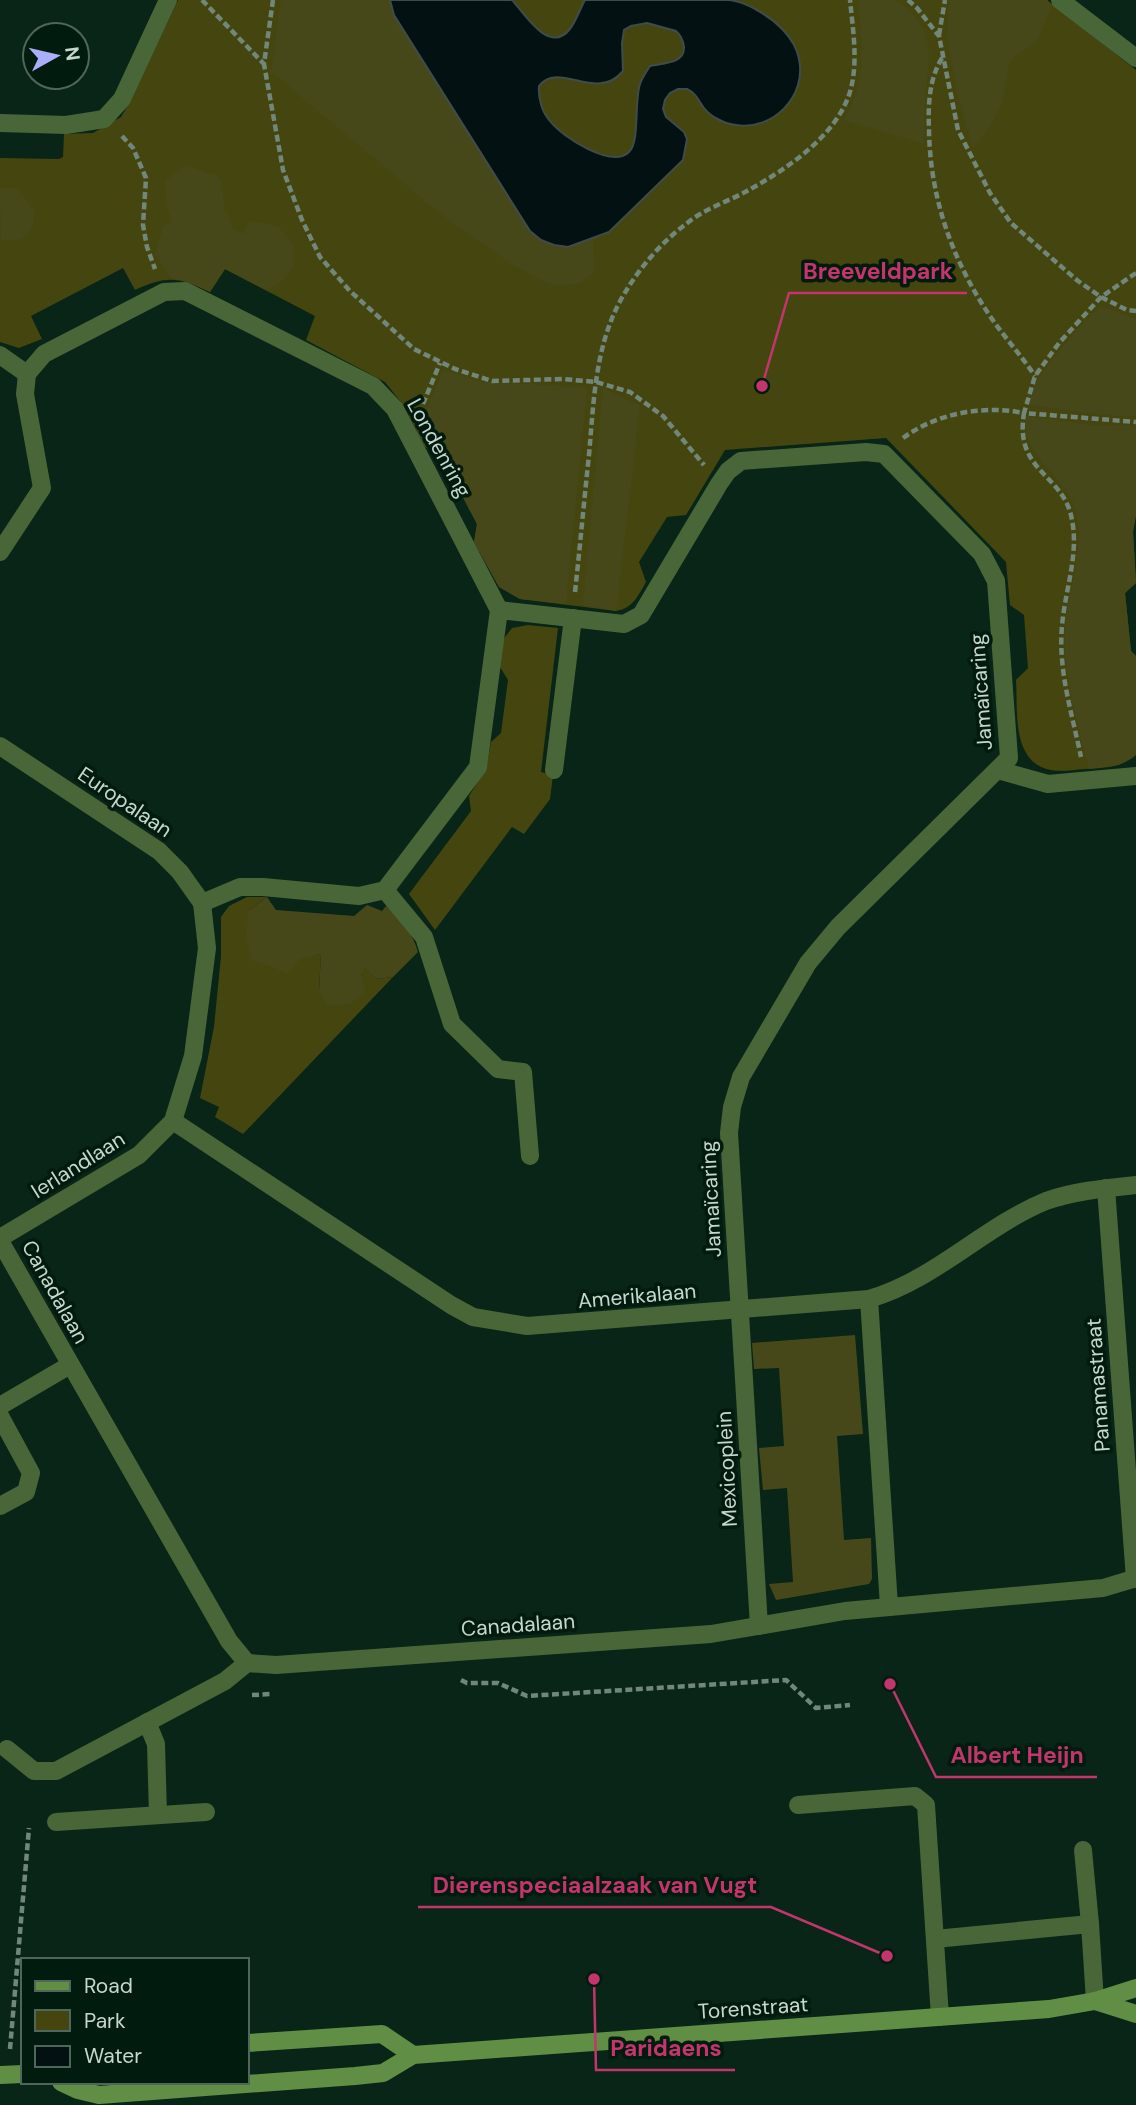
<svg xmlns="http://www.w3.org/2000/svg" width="1136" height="2105" viewBox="0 0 1136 2105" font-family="'DM Sans',sans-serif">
<rect width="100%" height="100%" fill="#092517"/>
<g fill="#45460f">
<path d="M 178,0 L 1047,0 L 1136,70 L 1136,515 L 1133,532 L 1136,583 L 1125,593 L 1131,651 L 1136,656 L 1136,755 C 1122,768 1102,768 1084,769 C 1073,770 1061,772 1051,770 C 1011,763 1018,710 1016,680 L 1028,668 L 1024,615 L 1010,605 L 1006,562 L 886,438 L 725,450 L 686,515 L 667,517 L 639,562 L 646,582 C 638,596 633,608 616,611 L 520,599 L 499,587 L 474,542 L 477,524 L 439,452 L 425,447 L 404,406 L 385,382 L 306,340 L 315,316 L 225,269 L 210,292 C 179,277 167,275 135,290 L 123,268 L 31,316 L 42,339 L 19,348 L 0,342 L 0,158 L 59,159 L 63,157 L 64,134 L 93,133 L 121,117 L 131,100 Z"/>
<polygon points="528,625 558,628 541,772 553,775 550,799 524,834 512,827 435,930 409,894 471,811 469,796 486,769 491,742 501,733 508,680 500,667 502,641 512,628"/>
<polygon points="247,897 267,897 249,910 251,959 265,964 321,954 319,991 361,976 366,967 377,979 393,977 243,1134 215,1117 219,1107 200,1098 214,1027 221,956 221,917 229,906"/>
</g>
<g fill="#47481a">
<polygon points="281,0 390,0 391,9 568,247 593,239 594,273 578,284 554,286 513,265 437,211 271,71"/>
<path d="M 858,0 L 896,0 C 933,27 931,47 926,88 C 924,107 924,125 924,144 L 844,120 C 868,79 862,45 858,0 Z"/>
<path d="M 949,0 L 1047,0 L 1052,5 L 1037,41 L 1009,61 C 1005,100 999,118 973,147 C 958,96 944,53 949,0 Z"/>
<path d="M 185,166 C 196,168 206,175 216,174 L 221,181 L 225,212 L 228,213 L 233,229 L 243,234 L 250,221 L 277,226 C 283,232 293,242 294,250 C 297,270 282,284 266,290 L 225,269 L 210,292 L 186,281 L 171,278 L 155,254 L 164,225 L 172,222 L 167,205 L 165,181 Z"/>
<path d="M 15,187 L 34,210 C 34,234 26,242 1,240 L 0,189 Z"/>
<polygon points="1100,306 1136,319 1136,416 1112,416 1028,405 1037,379 1074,333"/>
<polygon points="443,370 481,382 587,387 566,604 520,599 499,587 474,542 477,524 439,452 425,447 417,433"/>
<polygon points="603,388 640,406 616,611 583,605"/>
<path d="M 1025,416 L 1088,425 L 1136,426 L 1136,515 L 1133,532 L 1136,583 L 1125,593 L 1131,651 L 1136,656 L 1136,755 L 1119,765 L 1089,769 C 1079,725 1063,677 1065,631 C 1067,593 1084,552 1077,514 C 1071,484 1038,466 1028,438 C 1025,431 1026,423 1025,416 Z"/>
<path d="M 267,897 L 276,910 L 354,916 L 367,905 L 382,911 L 386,906 C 401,917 413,934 418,952 L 393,977 L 377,979 L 366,968 L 361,976 L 365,992 L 350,1004 L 328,1006 L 319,991 L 321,954 L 300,959 L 288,973 L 251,960 L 246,936 L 249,910 Z"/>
<polygon points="855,1335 863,1434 837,1436 844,1540 871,1538 872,1579 869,1584 776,1600 769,1584 793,1582 787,1488 763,1490 759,1448 784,1446 779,1368 754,1369 752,1343"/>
</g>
<path fill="#031113" stroke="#3e4c4b" stroke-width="2" fill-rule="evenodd" d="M 390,0 L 512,0 C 526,15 549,55 570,29 C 576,21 580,9 585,0 C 617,0 649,0 681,0 C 697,0 714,0 730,0 C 737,1 748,5 755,9 C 774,19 795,37 799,59 C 807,96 773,131 736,125 C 725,124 711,117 704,108 C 698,100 697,94 687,89 L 678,89 L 670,93 L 665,100 L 663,109 L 666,117 L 684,132 L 687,139 L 683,160 L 609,232 L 568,247 L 554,245 L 541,240 L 530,231 L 394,15 ZM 647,23 L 676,31 C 681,35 683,40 684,47 C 685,64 662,63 650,66 C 646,72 642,78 640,84 C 634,102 640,142 629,152 C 612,169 562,137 550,121 C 542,112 538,98 539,86 C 559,60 597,103 623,71 L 622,43 L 624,30 L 631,26 Z"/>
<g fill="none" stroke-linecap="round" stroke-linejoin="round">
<g stroke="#71877b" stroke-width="4.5" stroke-dasharray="7 3.5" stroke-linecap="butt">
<polyline points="202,0 264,64"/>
<polyline points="273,0 264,64 283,170 302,220 320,257 350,291 414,349 455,369 492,381 563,379 596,382 630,392 663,416 704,465"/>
<polyline points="908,0 917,8 939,36 958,130 990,193 1011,223 1078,281 1101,297 1127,310 1136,311"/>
<polyline points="939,35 945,0"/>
<path d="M 942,58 C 929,79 928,105 929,130 C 930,197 952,260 990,316 C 1004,337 1021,355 1035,376"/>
<polyline points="122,136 133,148 146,178 143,225 147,247 155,269"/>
<polyline points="1136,273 1101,297 1059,343 1035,376 1024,413 1136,422"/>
<polyline points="423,404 440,363"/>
<path d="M 903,438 C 937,413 983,405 1024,413 C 1014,473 1064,473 1072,520 C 1079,555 1065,590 1062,626 C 1058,671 1072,713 1081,757"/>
<path d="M 575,592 C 580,547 584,501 589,455 C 594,399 595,340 626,291 C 641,266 663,241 686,224 C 704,209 727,202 747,191 C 785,170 834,138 849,95 C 859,65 853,31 850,0"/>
<polyline points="461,1680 467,1683 498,1683 527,1696 786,1680 816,1708 850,1705"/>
<polyline points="252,1695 271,1694"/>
<polyline points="10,2049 29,1828"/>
</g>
<g stroke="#496639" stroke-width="18">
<polyline points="385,890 424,937 452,1024 498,1069 523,1072 530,1156"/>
<polyline points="147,1722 156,1744 158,1815"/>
<polyline points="7,1749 34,1771 56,1771 225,1681 247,1663"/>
<polyline points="798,1805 915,1796 926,1805 940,2017"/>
<polyline points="56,1822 206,1812"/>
<polyline points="1083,1850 1090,1924"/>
<polyline points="935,1939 1090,1924 1095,2001"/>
</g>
<g stroke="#496639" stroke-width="18">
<polyline points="1060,0 1136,58"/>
<polyline points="0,123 66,125 104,119 122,99 168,0"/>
<polyline points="0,355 27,374"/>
<polyline points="0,552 42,488 25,394 27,374 44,354 164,292 185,291 373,386 395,409 499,610 478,767 385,890 359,896 263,887 240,887 202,903"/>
<polyline points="499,610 624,624 641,615 719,484 728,471 741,461 866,452 884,454 982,554 996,581 1009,758 838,927 808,963 741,1077 732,1107 729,1133 759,1626"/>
<polyline points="0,746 159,851 180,872 202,903 207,948 193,1056 173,1121 139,1155 0,1238"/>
<polyline points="554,770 573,618"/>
<polyline points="998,770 1048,784 1136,776"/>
<path d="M 173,1121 L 451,1305 L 473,1317 L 527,1326 L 869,1299 C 935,1280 983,1227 1046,1201 C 1074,1191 1107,1188 1136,1185"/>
<polyline points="1106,1188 1135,1579"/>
<polyline points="0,1241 229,1641 247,1663 276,1665 711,1634 845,1611 1103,1588 1136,1578"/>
<polyline points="869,1299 889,1606"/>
<polyline points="0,1406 70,1365"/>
<polyline points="0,1416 31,1473 26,1492 0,1506"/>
</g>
<g stroke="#608e45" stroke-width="18">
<polyline points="1095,2001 1136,2014"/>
<polyline points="247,2043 382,2034 413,2055"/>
<polyline points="0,2075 23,2074"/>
<polyline points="61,2082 78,2090 99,2095 355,2076 383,2073 413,2055 1049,2009 1095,2001 1136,1988"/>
</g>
</g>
<g text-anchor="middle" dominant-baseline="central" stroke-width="7" stroke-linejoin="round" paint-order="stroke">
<g font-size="21" fill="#c7d7cd" stroke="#011b0e">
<text transform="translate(439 448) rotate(61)">Londenring</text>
<text transform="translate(981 692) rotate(-94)">Jamaïcaring</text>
<text transform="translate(125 802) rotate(34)">Europalaan</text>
<text transform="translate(78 1165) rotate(-32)">Ierlandlaan</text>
<text transform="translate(711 1199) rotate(-93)">Jamaïcaring</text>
<text transform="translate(55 1292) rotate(61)">Canadalaan</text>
<text transform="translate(637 1296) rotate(-5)">Amerikalaan</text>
<text transform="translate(1098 1385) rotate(-94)">Panamastraat</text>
<text transform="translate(727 1469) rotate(-93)">Mexicoplein</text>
<text transform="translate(518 1625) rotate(-4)">Canadalaan</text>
<text transform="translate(753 2008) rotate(-4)">Torenstraat</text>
</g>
</g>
<path fill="none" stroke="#c3356c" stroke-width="2.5" d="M762 386L789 293H967M890 1684L936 1777H1097M887 1956L771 1907H418M594 1979L596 2070H735"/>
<g fill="#c3356c" stroke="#011b0e" stroke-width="2.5">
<circle cx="762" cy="386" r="7"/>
<circle cx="890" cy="1684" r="7"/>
<circle cx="887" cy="1956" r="7"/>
<circle cx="594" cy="1979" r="7"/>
</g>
<g font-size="23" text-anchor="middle" font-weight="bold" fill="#c3356c" stroke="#011b0e" stroke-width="7" stroke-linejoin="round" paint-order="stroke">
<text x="878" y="279">Breeveldpark</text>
<text x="1017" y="1763">Albert Heijn</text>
<text x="595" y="1893">Dierenspeciaalzaak van Vugt</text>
<text x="666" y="2056">Paridaens</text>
</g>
<rect x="21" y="1958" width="228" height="126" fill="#011b0e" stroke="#50665a" stroke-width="2"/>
<rect x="35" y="1981" width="35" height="10" fill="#608e45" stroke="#50665a" stroke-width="2"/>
<text x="84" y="1993" font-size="21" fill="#c7d7cd">Road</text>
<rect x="35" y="2010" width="35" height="21" fill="#45460f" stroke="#50665a" stroke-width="2"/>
<text x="84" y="2028" font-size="21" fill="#c7d7cd">Park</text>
<rect x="35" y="2046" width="35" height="21" fill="#031113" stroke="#50665a" stroke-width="2"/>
<text x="84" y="2063" font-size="21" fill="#c7d7cd">Water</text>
<g transform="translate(56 56) rotate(82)"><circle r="33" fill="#011b0e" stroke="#50665a" stroke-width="2"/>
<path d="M0-5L12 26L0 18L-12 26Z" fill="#abaffb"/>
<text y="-10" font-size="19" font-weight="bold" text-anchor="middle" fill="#c7d7cd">N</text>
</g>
</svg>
